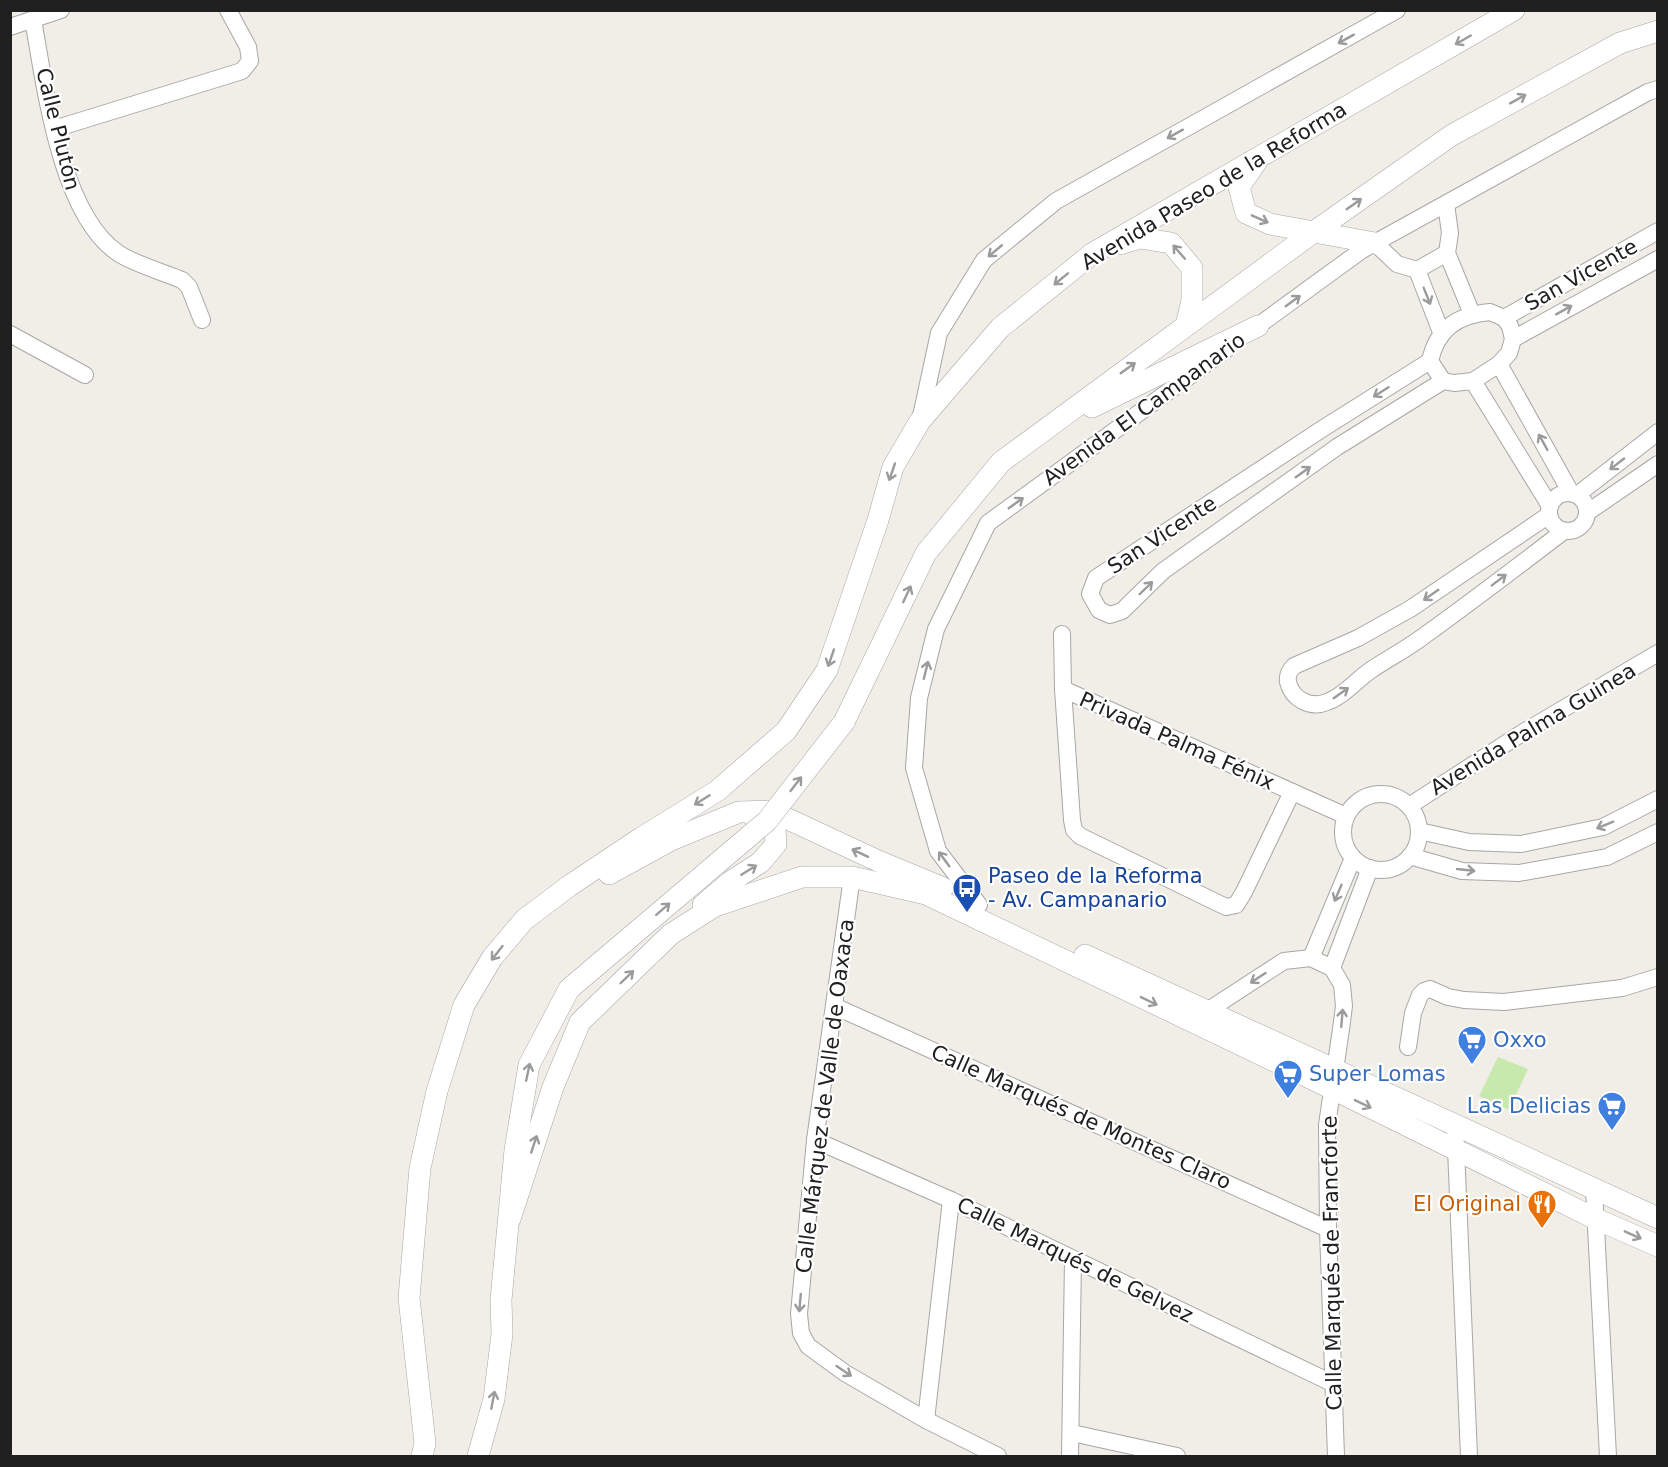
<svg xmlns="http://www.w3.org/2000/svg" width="1668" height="1467" viewBox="0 0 1668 1467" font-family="'DejaVu Sans',sans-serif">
<rect width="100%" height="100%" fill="#f0eee7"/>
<polygon fill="#c7e9ae" points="1498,1057 1528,1069 1509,1110 1479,1096"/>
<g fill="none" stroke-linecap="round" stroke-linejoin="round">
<g stroke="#a7a7a7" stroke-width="18">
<g id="minor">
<path d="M 33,20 C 45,85 60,214 118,253 C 132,263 165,273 182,280 L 189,287 L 202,320"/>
<polyline points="10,27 61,10"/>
<polyline points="54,129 242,71 250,61 248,47 228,10"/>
<polyline points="1446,204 1450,233 1447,253 1472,314"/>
<polyline points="1375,243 1397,264 1417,270 1441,332"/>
<polyline points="1417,270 1447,253"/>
<path d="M 1490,312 L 1504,318 L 1510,326 L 1513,339 L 1509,353 L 1499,364 L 1473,381 L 1454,383 L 1443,381 L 1430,361 C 1437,329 1457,315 1490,312 Z"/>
<polyline points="1504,318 1658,231"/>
<polyline points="1248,333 1362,250 1648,92 1658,89"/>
<polyline points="10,334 85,375"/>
<polyline points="1513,339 1658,259"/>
<polyline points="1430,361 1322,429 1096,578 1090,594 1099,610 1110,615 1122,611 1163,571 1337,447 1443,381"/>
<polyline points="1499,364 1571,493"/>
<polyline points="1473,381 1550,506"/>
<polyline points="920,421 939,333 984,260 1056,201 1397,10"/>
<circle cx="1568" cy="512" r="19"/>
<polyline points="1577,495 1658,432"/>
<polyline points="1588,512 1658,464"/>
<path d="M 1549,515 L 1410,609 L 1358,638 L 1294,666 C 1289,671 1287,675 1288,682 C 1292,699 1310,709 1327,702 C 1344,696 1356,680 1371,670 C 1387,659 1405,650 1421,638 C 1470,603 1517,567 1564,531"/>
<polyline points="1062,634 1063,689 1072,820 1074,830 1080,836 1226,907 1236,905 1244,892 1292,792"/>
<polyline points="1063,689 1346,816"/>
<circle cx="1381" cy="832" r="38"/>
<polyline points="1409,806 1522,733 1658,653"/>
<polyline points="1419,831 1469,842 1521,844 1603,827 1658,799"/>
<polyline points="1410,856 1462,871 1519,873 1607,857 1658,832"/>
<polyline points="852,877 815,1140 799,1314 801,1333 808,1346 845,1373 926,1420 998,1456"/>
<polyline points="979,905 938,851 914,768 919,698 936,629 988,523 1228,348"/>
<polyline points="1311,958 1353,858"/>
<polyline points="1332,968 1370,868"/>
<polyline points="834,1006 1328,1229"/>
<polyline points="1207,1011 1284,961 1311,958 1332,968 1342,985 1344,1006 1341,1029 1327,1125 1328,1229 1336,1456"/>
<polyline points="1408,1047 1413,1013 1420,995 1424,991 1430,989 1448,997 1464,1000 1504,1002 1622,988 1658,977"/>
<polyline points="1455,1125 1469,1456"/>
<polyline points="815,1140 951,1200 1334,1384"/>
<polyline points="1594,1189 1608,1456"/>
<polyline points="926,1420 951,1200"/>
<polyline points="1072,1433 1177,1456"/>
<polyline points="1070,1456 1073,1260"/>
</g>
</g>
<g stroke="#a7a7a7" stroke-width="22">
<g id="tertiary">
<polyline points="1257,161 1239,187 1246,213 1270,224 1375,243"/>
<polyline points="1120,244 1140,238 1171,243 1192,268 1192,300 1186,326"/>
<polyline points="1092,407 1258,326"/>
<polyline points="844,722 926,553 1001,462 1315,231 1452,135 1620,43 1658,31"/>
<polyline points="609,874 671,840 739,812 771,811 878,861 943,888"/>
<polyline points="703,905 730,882 761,862 776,844 775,830 770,819 752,815"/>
<polyline points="1085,955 1658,1218"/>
<polyline points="510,1219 553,1087 580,1022 671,934 715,906 802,877 852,877 926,894 1333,1089 1596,1219 1658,1246"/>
<polyline points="422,1456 425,1443 409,1298 420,1168 437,1091 464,1005 492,958 524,920 569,886 641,838 717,791 786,731 827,670 878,520 893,467 920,421 1000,328 1093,253 1514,10"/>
<polyline points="478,1456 494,1399 502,1334 501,1300 515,1150 529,1065 569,989 694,883"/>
</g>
</g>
<use href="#minor" stroke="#fff" stroke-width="16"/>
<use href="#tertiary" stroke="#fff" stroke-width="21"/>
<g stroke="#a7a7a7" stroke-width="22" stroke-linecap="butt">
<polyline id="tertiary-bridge" points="694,883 767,821 844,722"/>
</g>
<use href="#tertiary-bridge" stroke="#fff" stroke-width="21"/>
</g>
<defs><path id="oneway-shaft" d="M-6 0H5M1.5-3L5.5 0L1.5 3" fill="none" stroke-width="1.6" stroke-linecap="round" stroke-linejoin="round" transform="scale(1.5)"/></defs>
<g stroke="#9b9b9b">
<use href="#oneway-shaft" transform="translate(1346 39) rotate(151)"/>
<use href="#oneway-shaft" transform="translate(1463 40) rotate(150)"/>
<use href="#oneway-shaft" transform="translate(1518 99) rotate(-29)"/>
<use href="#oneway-shaft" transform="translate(1175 134) rotate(151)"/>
<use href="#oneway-shaft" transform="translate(1354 204) rotate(-35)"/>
<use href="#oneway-shaft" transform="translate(1260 219) rotate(24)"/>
<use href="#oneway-shaft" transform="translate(995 251) rotate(140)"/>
<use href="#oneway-shaft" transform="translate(1179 252) rotate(-131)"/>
<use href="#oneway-shaft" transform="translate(1061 279) rotate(141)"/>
<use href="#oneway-shaft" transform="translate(1427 296) rotate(68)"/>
<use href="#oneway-shaft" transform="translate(1293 301) rotate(-36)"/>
<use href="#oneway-shaft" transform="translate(1564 310) rotate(-29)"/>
<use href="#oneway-shaft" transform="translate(1128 368) rotate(-36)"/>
<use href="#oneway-shaft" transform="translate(1381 392) rotate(148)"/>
<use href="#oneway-shaft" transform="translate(1543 442) rotate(-119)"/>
<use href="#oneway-shaft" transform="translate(1617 464) rotate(142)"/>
<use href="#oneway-shaft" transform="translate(892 472) rotate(109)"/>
<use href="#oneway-shaft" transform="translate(1303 472) rotate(-35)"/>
<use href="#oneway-shaft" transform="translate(1016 503) rotate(-36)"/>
<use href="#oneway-shaft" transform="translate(1499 580) rotate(-37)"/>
<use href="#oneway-shaft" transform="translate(1146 588) rotate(-44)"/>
<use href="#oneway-shaft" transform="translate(907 594) rotate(-65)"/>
<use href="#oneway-shaft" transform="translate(1431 595) rotate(145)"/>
<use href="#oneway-shaft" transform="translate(831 658) rotate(109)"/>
<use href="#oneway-shaft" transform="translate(926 670) rotate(-76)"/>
<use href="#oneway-shaft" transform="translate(1341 693) rotate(-35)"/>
<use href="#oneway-shaft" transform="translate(796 784) rotate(-52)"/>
<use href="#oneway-shaft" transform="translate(702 800) rotate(148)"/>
<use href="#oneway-shaft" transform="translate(1605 825) rotate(158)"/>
<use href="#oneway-shaft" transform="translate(860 853) rotate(-155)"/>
<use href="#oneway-shaft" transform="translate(944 859) rotate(-126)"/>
<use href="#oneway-shaft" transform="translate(749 870) rotate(-32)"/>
<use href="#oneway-shaft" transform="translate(1466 870) rotate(6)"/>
<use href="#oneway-shaft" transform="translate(1338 893) rotate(113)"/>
<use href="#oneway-shaft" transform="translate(663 909) rotate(-41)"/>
<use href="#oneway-shaft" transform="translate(497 953) rotate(128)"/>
<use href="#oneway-shaft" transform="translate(627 977) rotate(-44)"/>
<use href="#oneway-shaft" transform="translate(1258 978) rotate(147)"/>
<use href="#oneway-shaft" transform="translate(1149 1001) rotate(26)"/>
<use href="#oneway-shaft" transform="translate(1342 1018) rotate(-85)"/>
<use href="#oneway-shaft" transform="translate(528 1072) rotate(-78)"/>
<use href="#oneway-shaft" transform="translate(1363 1104) rotate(26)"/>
<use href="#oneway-shaft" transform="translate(534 1144) rotate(-72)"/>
<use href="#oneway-shaft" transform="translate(1633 1235) rotate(24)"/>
<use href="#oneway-shaft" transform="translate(800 1303) rotate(95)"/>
<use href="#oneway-shaft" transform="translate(844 1371) rotate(34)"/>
<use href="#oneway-shaft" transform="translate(493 1400) rotate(-79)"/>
</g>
<defs>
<g id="bus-pin" transform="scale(1.5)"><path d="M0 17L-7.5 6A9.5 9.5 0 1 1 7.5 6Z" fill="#1a4fb4" stroke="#fff"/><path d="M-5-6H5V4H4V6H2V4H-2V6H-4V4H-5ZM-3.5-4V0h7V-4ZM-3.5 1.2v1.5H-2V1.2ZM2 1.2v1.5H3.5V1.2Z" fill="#fff"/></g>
<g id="supermarket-pin" transform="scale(1.5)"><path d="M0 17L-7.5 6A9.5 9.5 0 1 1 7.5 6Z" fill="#3f7fe0" stroke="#fff"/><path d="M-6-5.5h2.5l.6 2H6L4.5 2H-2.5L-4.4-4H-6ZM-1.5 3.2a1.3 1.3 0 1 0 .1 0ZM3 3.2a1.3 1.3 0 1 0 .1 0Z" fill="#fff"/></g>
<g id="restaurant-pin" transform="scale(1.5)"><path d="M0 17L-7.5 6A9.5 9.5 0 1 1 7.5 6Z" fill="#e8710a" stroke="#fff"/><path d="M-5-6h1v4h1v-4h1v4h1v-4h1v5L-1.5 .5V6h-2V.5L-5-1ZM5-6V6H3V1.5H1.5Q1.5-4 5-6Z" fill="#fff"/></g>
</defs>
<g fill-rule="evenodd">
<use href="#bus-pin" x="967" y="888"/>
<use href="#supermarket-pin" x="1472" y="1040"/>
<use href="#supermarket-pin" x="1288" y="1074"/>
<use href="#supermarket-pin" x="1612" y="1106"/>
<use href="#restaurant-pin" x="1542" y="1204"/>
</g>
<g text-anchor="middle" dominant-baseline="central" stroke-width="4.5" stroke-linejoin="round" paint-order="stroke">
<g font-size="21" fill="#202020" stroke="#fff">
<text transform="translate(58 129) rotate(76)">Calle Plutón</text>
<text transform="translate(1214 186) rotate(-31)">Avenida Paseo de la Reforma</text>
<text transform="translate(1581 275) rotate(-29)">San Vicente</text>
<text transform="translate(1144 409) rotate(-36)">Avenida El Campanario</text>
<text transform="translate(1162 535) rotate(-33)">San Vicente</text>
<text transform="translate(1533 729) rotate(-31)">Avenida Palma Guinea</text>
<text transform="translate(1177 741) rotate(24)">Privada Palma Fénix</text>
<text transform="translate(825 1096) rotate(-83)">Calle Márquez de Valle de Oaxaca</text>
<text transform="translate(1081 1117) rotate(24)">Calle Marqués de Montes Claro</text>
<text transform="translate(1075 1260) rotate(26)">Calle Marqués de Gelvez</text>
<text transform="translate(1332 1263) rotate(-91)">Calle Marqués de Francforte</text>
</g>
<g font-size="21" fill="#164399" stroke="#fff" text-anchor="start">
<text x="988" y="876">Paseo de la Reforma<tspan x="988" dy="24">- Av. Campanario</tspan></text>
</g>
<g font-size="21" fill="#366cbe" stroke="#fff" text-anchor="start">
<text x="1493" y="1040">Oxxo</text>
<text x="1309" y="1074">Super Lomas</text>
<text x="1591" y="1106" text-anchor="end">Las Delicias</text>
</g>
<g font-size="21" fill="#c56008" stroke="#fff" text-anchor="end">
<text x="1521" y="1204">El Original</text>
</g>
</g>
<rect width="1668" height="1467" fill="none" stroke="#202020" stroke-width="24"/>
</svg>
